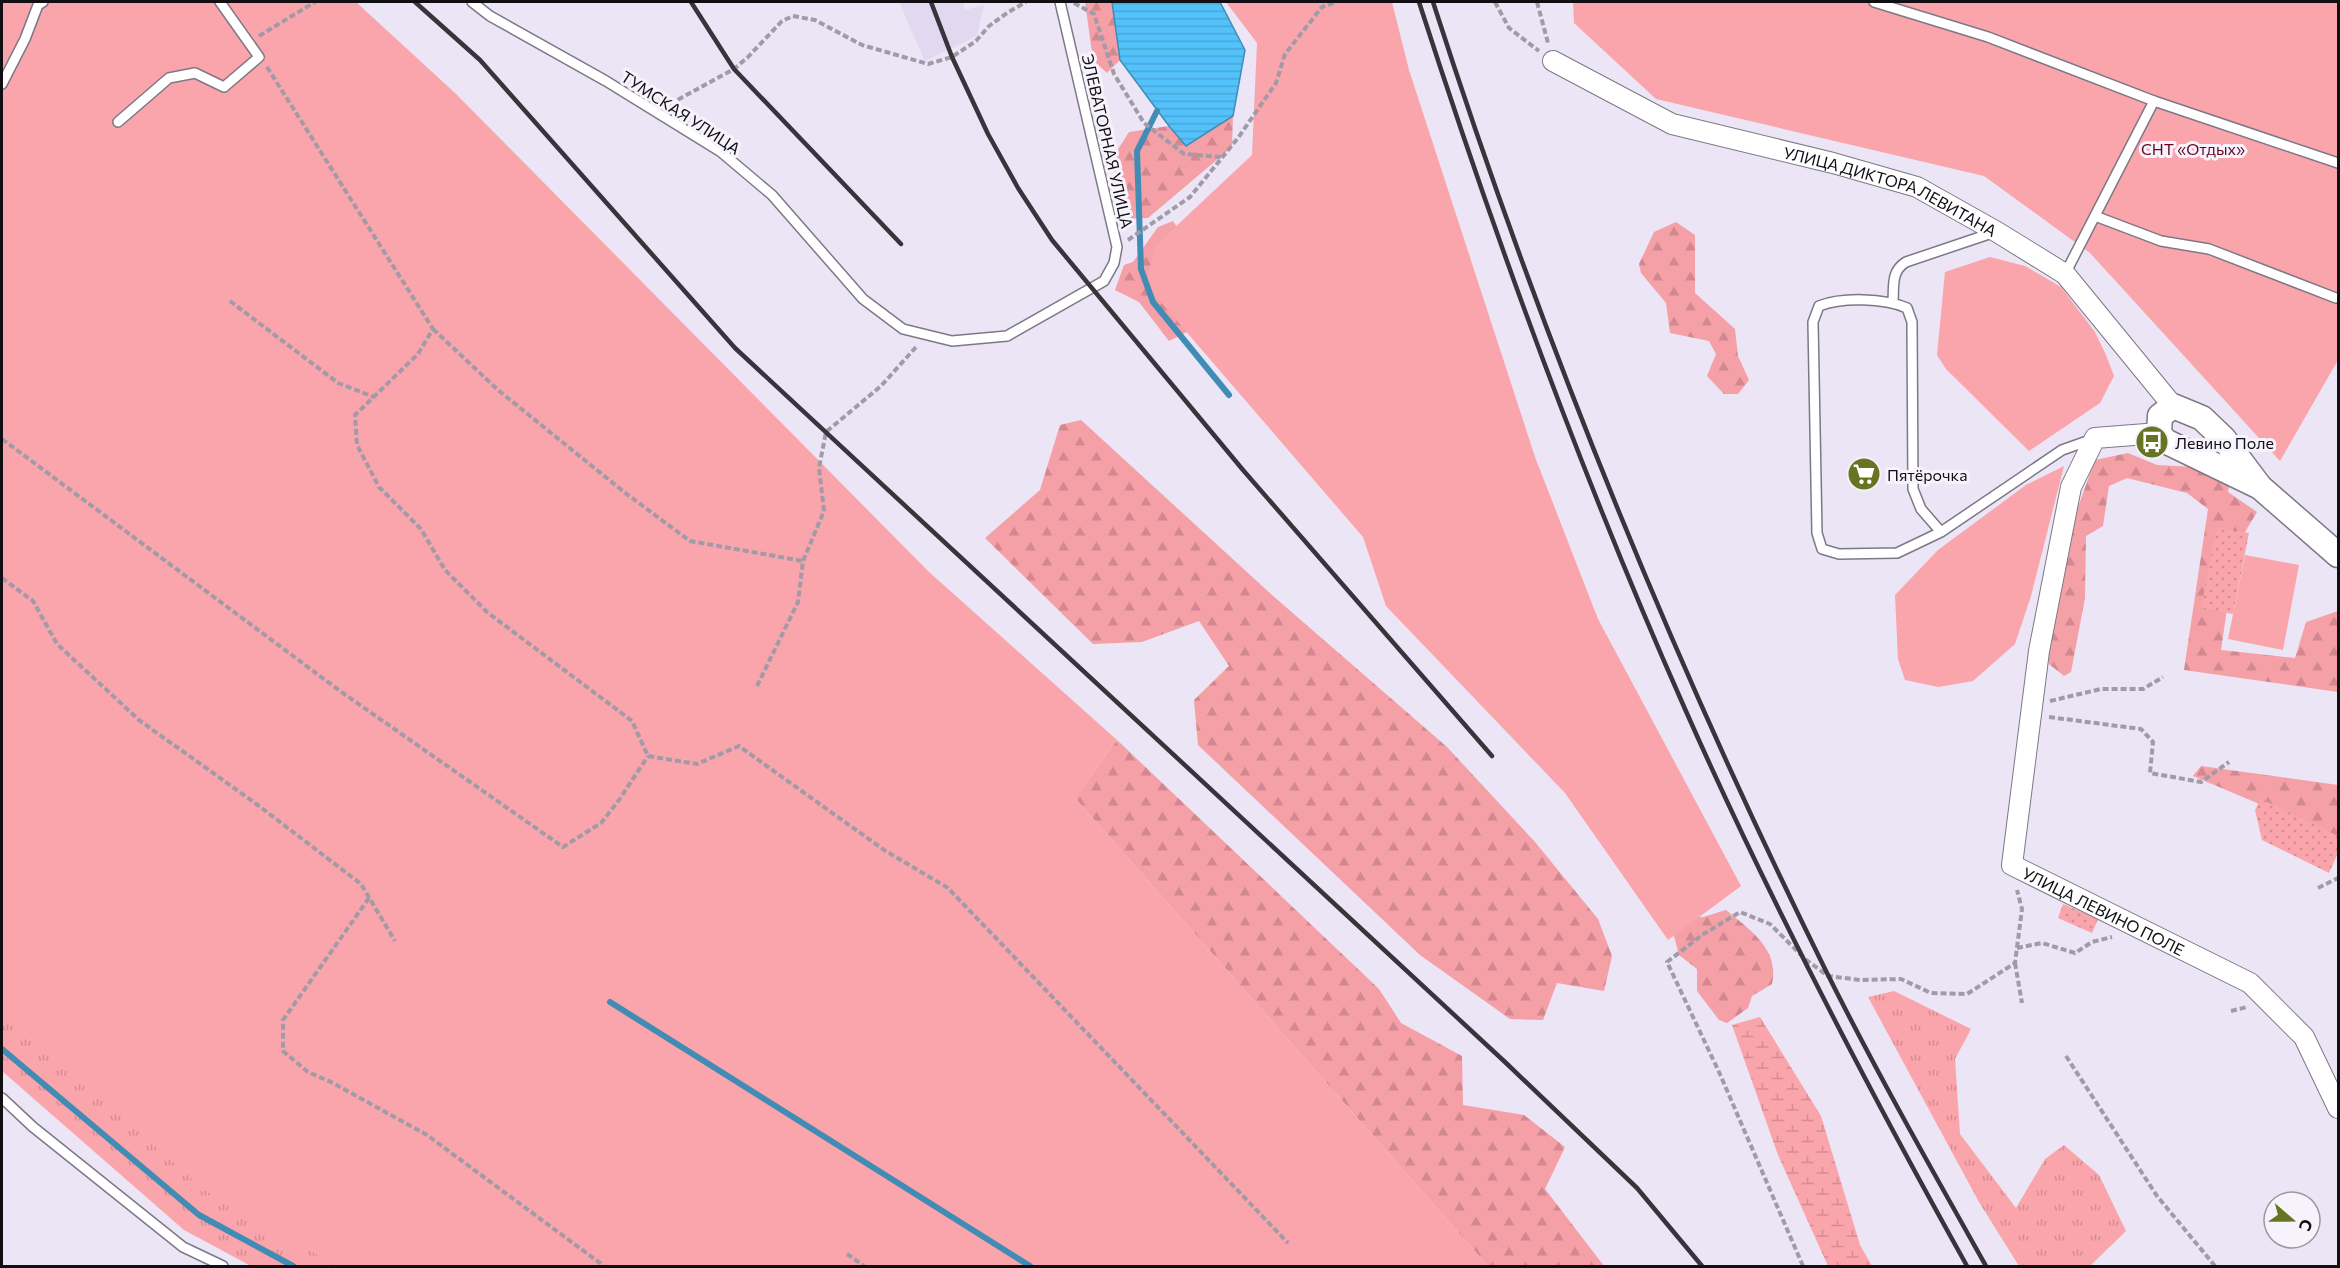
<svg xmlns="http://www.w3.org/2000/svg" width="2340" height="1268" viewBox="0 0 2340 1268" font-family="Commissioner,sans-serif">
<defs>
<pattern id="grass-tufts" width="24" height="20" patternUnits="userSpaceOnUse" patternTransform="scale(1.5)"><rect width="24" height="20" fill="#faa4ab"/><path d="M3 7l-1-3M5 7V3M7 7l1-3M15 17l-1-3M17 17v-4M19 17l1-3" fill="none" stroke="#d58c92"/></pattern>
<pattern id="forest-firs" width="22" height="20" patternUnits="userSpaceOnUse" patternTransform="scale(1.5)"><rect width="22" height="20" fill="#f59fa7"/><path d="M5 1l3.5 6h-7zM16 11l3.5 6h-7z" fill="#d1888f"/></pattern>
<pattern id="wetland-marsh" width="20" height="14" patternUnits="userSpaceOnUse" patternTransform="scale(1.5)"><rect width="20" height="14" fill="#faa4ab"/><path d="M1 5h8M5 5V1M11 12h8M15 12V8" fill="none" stroke="#d58c92"/></pattern>
<pattern id="park-dots" width="8" height="8" patternUnits="userSpaceOnUse" patternTransform="scale(1.5)"><rect width="8" height="8" fill="#faa4ab"/><path d="M2 2h.1M6 6h.1" fill="none" stroke="#d58c92" stroke-width="1.8" stroke-linecap="round"/></pattern>
<pattern id="water-rules" width="6" height="5" patternUnits="userSpaceOnUse" patternTransform="scale(1.5)"><rect width="6" height="5" fill="#54c2fa"/><path d="M0 2.5h6" fill="none" stroke="#48a6d5"/></pattern>
</defs>
<rect width="100%" height="100%" fill="#ebe5f5"/>
<polygon fill="#e2d9f0" points="899,2 963,2 965,10 984,5 977,36 925,61"/>
<g fill="url(#grass-tufts)">
<polygon points="1894,991 1971,1029 1955,1059 1960,1134 2016,1208 2045,1159 2064,1145 2099,1175 2126,1231 2090,1266 2019,1266 1979,1202 1868,997"/>
<polygon points="2,994 424,1266 251,1266 184,1230 2,1071"/>
</g>
<g fill="url(#forest-firs)">
<polygon points="1085,2 1112,2 1120,60 1107,73 1093,60"/>
<polygon points="1233,116 1232,147 1148,218 1117,219 1115,154 1129,132 1169,126 1186,145"/>
<polygon points="1173,221 1178,229 1191,330 1169,341 1139,302 1115,290 1124,265 1133,262 1158,227"/>
<polygon points="1676,222 1695,235 1695,293 1735,329 1738,356 1749,380 1738,394 1724,394 1707,376 1716,354 1709,341 1670,333 1666,303 1641,273 1639,264 1654,232"/>
<polygon points="1081,420 1272,595 1447,747 1535,842 1598,919 1612,956 1604,991 1557,983 1543,1020 1510,1019 1420,955 1198,745 1194,700 1229,666 1199,621 1142,642 1093,644 985,538 1040,490 1060,425"/>
<polygon points="2128,453 2157,465 2214,468 2230,481 2228,492 2257,512 2236,547 2221,650 2295,658 2306,622 2338,611 2338,692 2184,670 2208,509 2187,493 2127,478 2109,486 2103,526 2086,536 2085,598 2071,672 2064,676 2049,664 2047,646 2069,532 2095,460"/>
<polygon points="1117,740 1379,989 1401,1023 1462,1056 1463,1105 1524,1115 1565,1147 1545,1189 1604,1266 1488,1266 1075,798"/>
<polygon points="2201,766 2338,785 2338,855 2292,840 2257,803 2193,776"/>
<path d="M 1726,910 C 1749,929 1780,949 1772,984 L 1752,996 L 1748,1008 L 1727,1023 L 1719,1020 L 1697,991 L 1697,969 L 1679,955 L 1673,932 L 1683,916 L 1703,917 Z"/>
</g>
<polygon fill="url(#wetland-marsh)" points="1760,1017 1821,1116 1860,1245 1872,1266 1828,1266 1778,1155 1732,1025"/>
<g fill="url(#park-dots)">
<polygon points="2217,527 2249,533 2233,614 2201,608"/>
<polygon points="2261,799 2338,836 2338,853 2329,873 2262,840 2255,810"/>
<polygon points="2063,904 2098,919 2092,933 2058,918"/>
</g>
<g fill="#faa4ab">
<polygon points="2,2 356,2 455,93 929,572 1117,740 1075,798 1488,1266 337,1266 204,1190 2,1008"/>
<polygon points="1226,2 1392,2 1409,70 1535,457 1598,619 1741,886 1668,940 1565,793 1386,606 1363,537 1146,285 1155,246 1252,155 1257,43"/>
<polygon points="1573,2 2338,2 2338,360 2280,461 2090,253 1984,176 1656,99 1574,23"/>
<polygon points="1990,257 2025,266 2061,287 2095,332 2106,355 2114,376 2100,403 2029,451 1946,369 1937,355 1945,272"/>
<polygon points="2064,466 2031,596 2015,644 1973,681 1938,687 1905,680 1898,659 1895,595 1938,550 2026,485"/>
<polygon points="2245,555 2299,565 2283,650 2228,639"/>
</g>
<polygon fill="url(#water-rules)" stroke="#408cb5" stroke-width="1.5" points="1112,2 1220,2 1245,50 1233,116 1186,146 1169,126 1120,60"/>
<g fill="none" stroke-linecap="round" stroke-linejoin="round">
<g stroke="#408cb5" stroke-width="6">
<polyline points="1157,111 1137,151 1141,269 1153,302 1229,395"/>
<polyline points="610,1002 1030,1266"/>
<polyline points="2,1049 199,1215 293,1266"/>
</g>
<g stroke="#7d7886" stroke-width="12">
<g id="service">
<polyline points="472,2 490,16 606,81 721,152 772,195 863,299 903,329 952,341 1007,336 1104,281 1114,263 1117,247 1060,2"/>
<polyline points="1874,2 1988,37 2154,101 2065,274"/>
<polyline points="2,84 25,39 38,5 43,2"/>
<polyline points="2154,101 2338,163"/>
<polyline points="118,122 169,78 195,73 224,87 259,57 220,2"/>
<polyline points="2095,216 2161,241 2209,249 2336,298"/>
<path d="M 1893,301 C 1894,286 1891,271 1906,262 L 1995,232"/>
<path d="M 1941,532 L 1921,509 L 1913,489 L 1912,322 L 1907,308 C 1884,298 1842,297 1819,306 L 1813,322 L 1817,533 L 1822,549 L 1839,554 L 1897,553 L 1941,532 L 2062,450 L 2093,439"/>
<polyline points="2,1098 33,1127 183,1247 223,1266"/>
</g>
</g>
<g stroke="#7d7886" stroke-width="22">
<g id="minor">
<path id="s1" d="M 1553,61 L 1672,124 L 1833,163 L 1917,187 L 1997,232 L 2065,274 L 2173,406"/>
<path id="s2" d="M 2159,433 L 2095,438 L 2071,487 L 2039,651 L 2012,865 L 2250,983 L 2304,1037 L 2338,1108"/>
</g>
</g>
<g stroke="#7d7886" stroke-width="27">
<polyline id="tertiary" points="2260,487 2165,441 2159,433 2160,416 2173,406 2202,418 2224,439 2260,487 2338,555"/>
</g>
<g stroke="#a09ba7" stroke-width="4" stroke-dasharray="6 3" stroke-linecap="butt">
<polyline points="1495,2 1509,28 1539,51"/>
<polyline points="1537,2 1548,43"/>
<polyline points="1074,3 1094,14 1114,74 1144,123 1184,154 1222,157"/>
<polyline points="259,36 315,2"/>
<polyline points="267,67 433,329 418,354 355,415 357,445 379,487 421,529 445,570 487,612 632,721 648,756 697,764 739,746 884,850 948,888 1288,1243"/>
<polyline points="670,104 734,69 748,57 782,21 793,16 815,20 862,45 928,64 952,57 976,41 989,26 1007,13 1026,2"/>
<polyline points="1128,240 1190,197 1238,138 1276,83 1285,54 1322,7 1336,2"/>
<polyline points="230,301 338,383 374,397"/>
<polyline points="433,329 498,390 624,492 690,541 803,561"/>
<polyline points="2,439 340,691 563,847 601,823 619,800 648,756"/>
<polyline points="2,578 33,601 57,644 139,720 259,806 361,884 395,941"/>
<polyline points="757,686 798,602 803,561 824,511 819,468 826,432 881,386 916,347"/>
<polyline points="2050,701 2101,689 2143,689 2163,677"/>
<polyline points="2049,717 2141,729 2153,742 2150,773 2201,782 2229,762"/>
<polyline points="2318,888 2338,878"/>
<polyline points="369,898 283,1020 283,1051 308,1072 331,1082 427,1135 604,1266"/>
<polyline points="2017,948 2042,943 2075,953 2092,942 2112,937"/>
<polyline points="2015,963 2022,1003"/>
<polyline points="2231,1011 2247,1007"/>
<polyline points="2066,1056 2157,1196 2215,1266"/>
<polyline points="847,1254 864,1266"/>
<polyline points="1803,1266 1719,1072 1667,962 1702,935 1740,912 1770,924 1805,959 1828,976 1860,980 1901,979 1931,993 1967,994 2015,963 2022,909 2017,890"/>
</g>
<use href="#service" stroke="#fff" stroke-width="9"/>
<use href="#minor" stroke="#fff" stroke-width="20"/>
<use href="#tertiary" stroke="#fff" stroke-width="24"/>
<g stroke="#37343b" stroke-width="4.5">
<polyline points="415,2 480,60 735,348 1505,1062 1637,1188 1702,1266"/>
<polyline points="691,2 734,69 901,244"/>
<polyline points="931,2 952,57 988,134 1018,188 1052,240 1243,470 1492,756"/>
<path d="M 1419,2 C 1496,241 1583,479 1685,709 C 1769,899 1866,1085 1967,1266"/>
<path d="M 1433,2 C 1540,334 1672,660 1827,973 C 1877,1073 1932,1170 1986,1266"/>
</g>
</g>
<defs>
<g id="bus-disc" transform="scale(1.725)"><circle r="9.5" fill="#677522" stroke="#f7f3fd"/><path d="M-5-6H5V4H4V6H2V4H-2V6H-4V4H-5ZM-3.5-4V0h7V-4ZM-3.5 1.2v1.5H-2V1.2ZM2 1.2v1.5H3.5V1.2Z" fill="#fff"/></g>
<g id="supermarket-disc" transform="scale(1.725)"><circle r="9.5" fill="#677522" stroke="#f7f3fd"/><path d="M-6-5.5h2.5l.6 2H6L4.5 2H-2.5L-4.4-4H-6ZM-1.5 3.2a1.3 1.3 0 1 0 .1 0ZM3 3.2a1.3 1.3 0 1 0 .1 0Z" fill="#fff"/></g>
</defs>
<g fill-rule="evenodd">
<use href="#bus-disc" x="2152" y="442"/>
<use href="#supermarket-disc" x="1864" y="474"/>
</g>
<g text-anchor="middle" dominant-baseline="central" stroke-width="6" stroke-linejoin="round" paint-order="stroke">
<g font-size="16" fill="#110f14" stroke="#f7f3fd">
<text transform="translate(681 112) rotate(33)">ТУМСКАЯ УЛИЦА</text>
<text transform="translate(1108 141) rotate(77)">ЭЛЕВАТОРНАЯ УЛИЦА</text>
<text stroke="none"><textPath href="#s1" startOffset="364">УЛИЦА ДИКТОРА ЛЕВИТАНА</textPath></text>
<text stroke="none"><textPath href="#s2" startOffset="604">УЛИЦА ЛЕВИНО ПОЛЕ</textPath></text>
</g>
<g font-size="16" fill="#660521" stroke="#f7f3fd">
<text x="2193" y="148">СНТ «Отдых»</text>
</g>
<g font-size="16" fill="#110f14" stroke="#f7f3fd" text-anchor="start">
<text x="2175" y="442">Левино Поле</text>
<text x="1887" y="474">Пятёрочка</text>
</g>
</g>
<rect width="2340" height="1268" fill="none" stroke="#110f14" stroke-width="6"/>
<g transform="translate(2292 1220) rotate(110)"><circle r="28" fill="#f7f3fd" stroke="#9b98a0" stroke-width="1.5"/>
<path d="M0-4.5L10 22L0 15L-10 22Z" fill="#677522"/>
<text y="-9" font-size="16" font-weight="bold" text-anchor="middle" fill="#110f14">С</text>
</g>
</svg>
